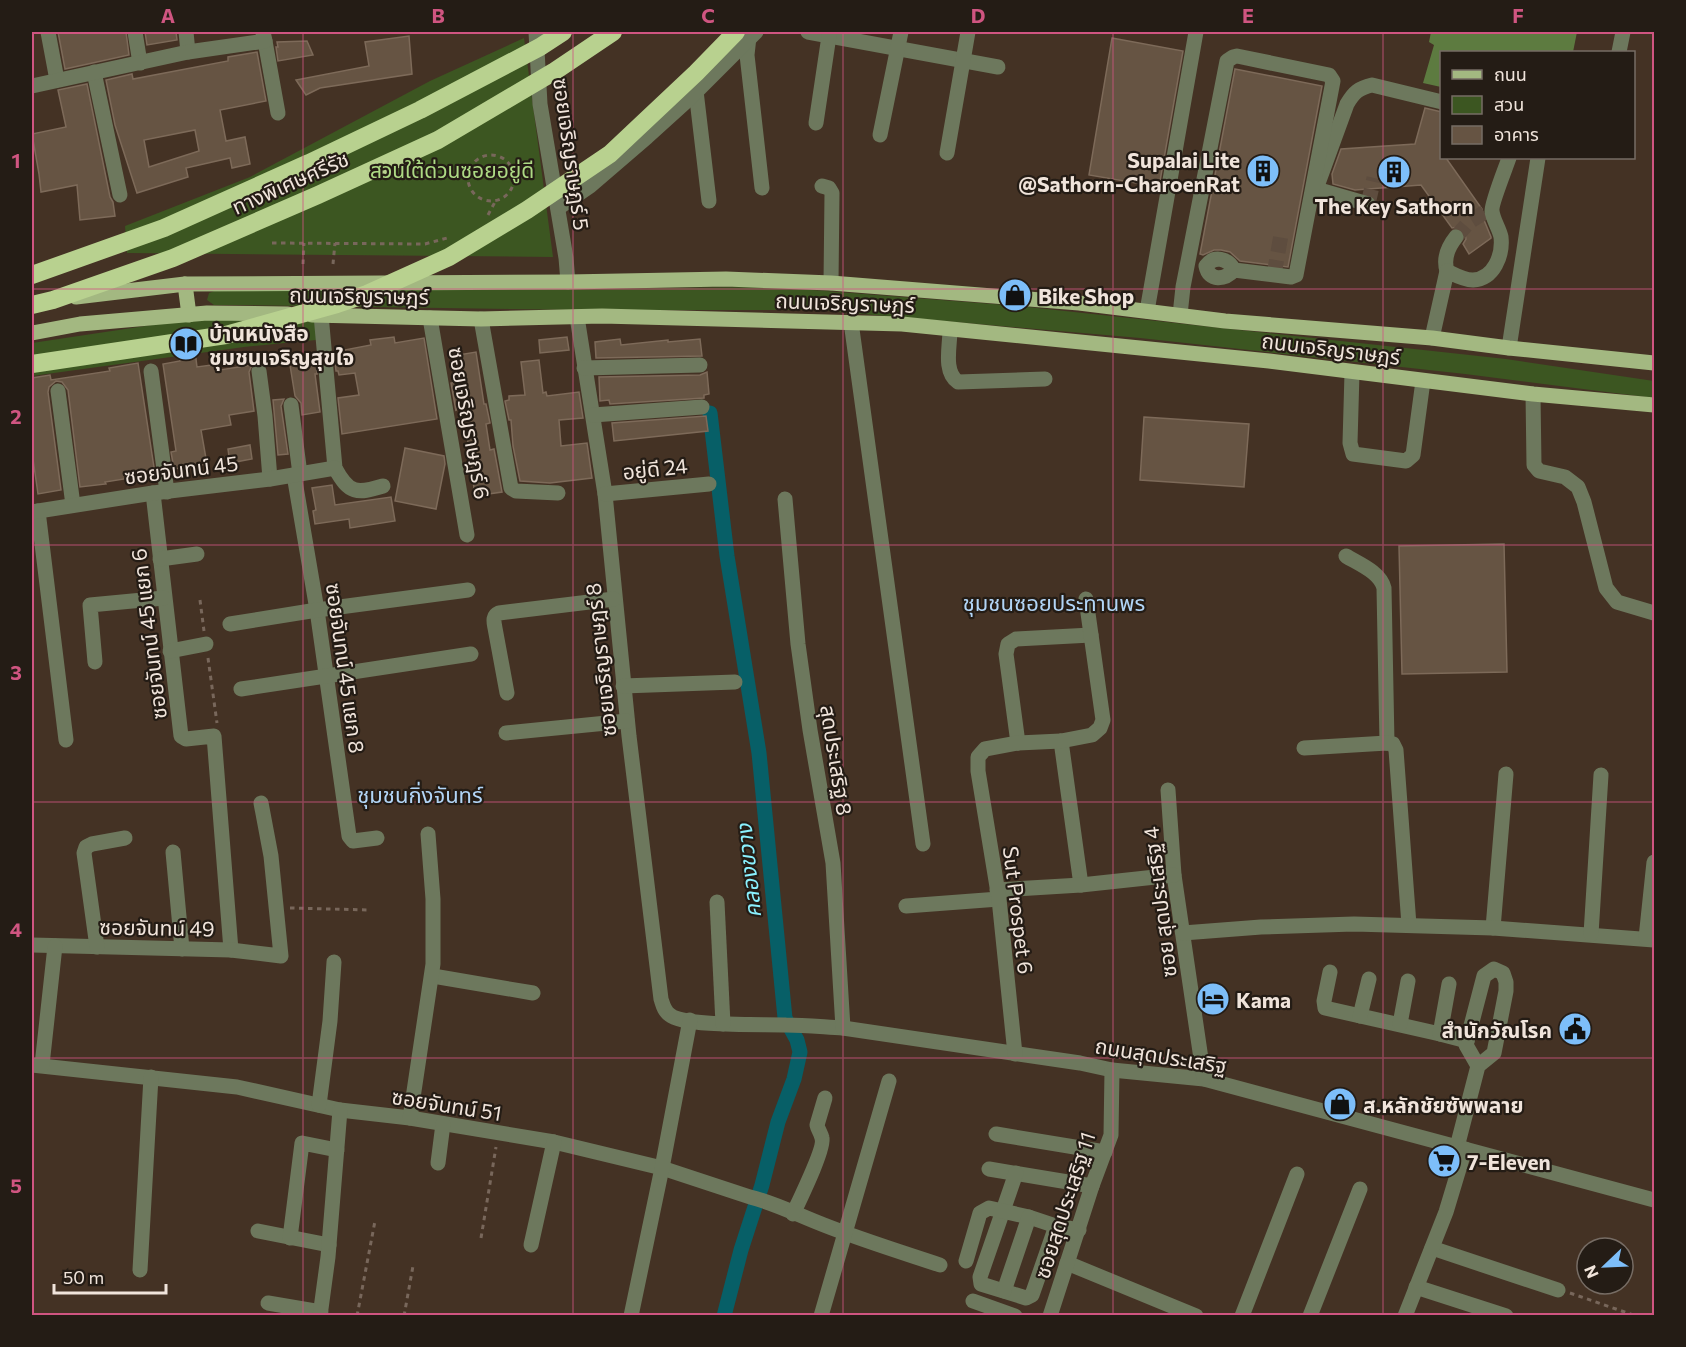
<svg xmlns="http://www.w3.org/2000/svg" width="1686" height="1347" viewBox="0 0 1686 1347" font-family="Commissioner,'Noto Sans Thai',sans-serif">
<rect width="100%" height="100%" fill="#443224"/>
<g fill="#3c5621">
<polygon points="524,38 553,257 127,253 125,226 250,177 430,81"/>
<polygon points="774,287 1019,306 1506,359 1654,381 1654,398 1465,374 1140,338 816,310 584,310 230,305 214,305 207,300 209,293 217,290 539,289"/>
<polygon points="207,319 308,319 317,322 316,340 244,347 32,376 32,343 165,323"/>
</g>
<polygon fill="#5d7b40" points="1431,32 1577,32 1573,52 1442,52 1441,87 1423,83 1434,45 1429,42"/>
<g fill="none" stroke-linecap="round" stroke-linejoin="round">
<polyline stroke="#075f67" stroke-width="15" points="710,413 727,556 759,753 785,1018 797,1040 800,1052 794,1079 778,1122 762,1185 741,1250 724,1316"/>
</g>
<g fill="#665443" stroke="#7d6a59" stroke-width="1.5" fill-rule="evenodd">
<polygon points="58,32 126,32 129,55 65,69"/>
<polygon points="145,32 176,32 177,40 147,45"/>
<polygon points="409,36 412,74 320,88 306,95 296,80 369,66 365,42"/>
<polygon points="1112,38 1183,51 1159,187 1089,175"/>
<polygon points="307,41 313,55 278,61 276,47 278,47 277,42"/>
<path d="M 257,52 L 266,101 L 220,110 L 226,141 L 245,137 L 250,164 L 232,168 L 230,158 L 186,168 L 188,177 L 137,193 L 115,125 L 106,80 L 132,74 L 133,79 L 228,61 L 228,57 ZM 195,130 L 199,151 L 149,167 L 144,140 Z"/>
<polygon points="1235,69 1322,86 1288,267 1240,261 1230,252 1221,250 1214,250 1203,255 1200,254"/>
<polygon points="87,84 110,197 113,202 115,216 80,220 77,185 41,192 39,174 32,134 66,127 58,90"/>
<polygon points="1425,108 1442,112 1442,158 1446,158 1482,209 1484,220 1491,237 1491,238 1469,254 1463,244 1466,239 1465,233 1458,227 1452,228 1421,185 1355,190 1333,184 1332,174 1341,149 1415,144"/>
<polygon points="394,337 395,343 424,338 437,419 342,434 338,398 359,395 355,373 339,375 338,371 336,371 334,352 371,345 370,340"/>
<polygon points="567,337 569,350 540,353 539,340"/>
<polygon points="620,339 621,345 668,340 668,342 700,339 702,356 596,358 595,342"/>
<polygon points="195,351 197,367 219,364 220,370 252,365 249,372 254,411 229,415 231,425 201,430 207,464 174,469 171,452 176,451 163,364 180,361 179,353"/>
<polygon points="476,352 484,404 486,404 490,423 486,424 490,450 494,449 502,492 475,496 466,427 465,427 459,393 456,411 451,383 462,381 458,355"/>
<polygon points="315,355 317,374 315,374 320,412 302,415 301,403 295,396 289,359"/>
<polygon points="539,360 543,393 546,392 547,396 579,392 583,418 559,420 561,446 587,443 592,478 550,483 520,481 513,446 511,420 509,420 505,401 509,400 509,396 525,395 521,362"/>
<polygon points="138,363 155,474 105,482 106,484 80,487 68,390 62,382 56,381 49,387 48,392 61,490 38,494 32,452 32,378 50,375 51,380 110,371 109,368"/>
<polygon points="707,372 709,394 704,395 704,398 610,404 609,400 600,401 599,377 700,375"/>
<polygon points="284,399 281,406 288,454 278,455 273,400"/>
<polygon points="706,416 708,431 614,441 612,423"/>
<polygon points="1144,417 1249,424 1244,487 1140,480"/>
<polygon points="250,445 252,459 230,463 228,449"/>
<polygon points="405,448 444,456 445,464 436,509 395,501"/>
<polygon points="332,485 335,505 391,497 395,521 350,528 349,519 315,524 313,511 316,510 312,488"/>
<polygon points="1504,544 1507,672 1402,674 1399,546"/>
</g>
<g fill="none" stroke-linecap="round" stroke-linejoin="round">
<g stroke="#5e4d3f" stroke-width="15" stroke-dasharray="15 8" stroke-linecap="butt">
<polyline points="1368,204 1374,178"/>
<polyline points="1456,237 1469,222 1485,212"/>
<polyline points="1274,275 1281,235"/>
</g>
<g stroke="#78675b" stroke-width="3" stroke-dasharray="4.5 4.5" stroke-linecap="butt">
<circle cx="491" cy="178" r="23"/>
<polyline points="488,215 496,200"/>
<polyline points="272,243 425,244 447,238"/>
<polyline points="303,264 304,243"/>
<polyline points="333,264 335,243"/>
<polyline points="200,600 204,631"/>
<polyline points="208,658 217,723"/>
<polyline points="290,908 370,910"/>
<polyline points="481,1238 496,1147"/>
<polyline points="1570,1293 1636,1316"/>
<polyline points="357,1316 375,1221"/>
<polyline points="404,1316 413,1266"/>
</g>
<g stroke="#6d785d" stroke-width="15">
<polyline points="48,32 57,80"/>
<polyline points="135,32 140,63"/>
<polyline points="186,32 188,52"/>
<polyline points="536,32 540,104 566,258 568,282"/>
<polyline points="808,32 998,67"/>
<polyline points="749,37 747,55 762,188"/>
<polyline points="265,41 278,113"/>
<polyline points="1619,52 1623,32"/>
<polyline points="94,72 120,195"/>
<polyline points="32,86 188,52 265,41 263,32"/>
<polyline points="696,91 709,201"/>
<polyline points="816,123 829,36"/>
<polyline points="880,135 901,32"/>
<polyline points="947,153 968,32"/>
<polyline points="822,186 829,188 832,193 831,283"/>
<path d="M 1368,204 L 1316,189 L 1347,104 C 1354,92 1359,88 1372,85 L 1442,102"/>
<polyline points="558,208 590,186 647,137 689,99 756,32"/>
<path d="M 1447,271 C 1443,258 1448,247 1456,237"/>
<polyline points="1147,311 1196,32"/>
<path d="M 321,315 L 335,468 C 349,494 357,494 383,486"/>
<path d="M 1180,315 L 1183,287 L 1227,61 L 1233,57 L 1237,56 L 1329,75 L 1333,81 L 1296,275 L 1291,277 L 1234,270 C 1228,258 1214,255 1206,266 C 1209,282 1225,280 1234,270"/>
<path d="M 577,317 L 605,494 L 629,736 L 661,999 C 663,1005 664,1011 670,1015 C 684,1027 764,1024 786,1025 C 805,1025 824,1027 843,1028 L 1080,1063 L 1112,1070 L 1204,1079 L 1654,1200"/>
<polyline points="430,318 467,535"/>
<polyline points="481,319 511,488 516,491 558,493"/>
<polyline points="851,322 923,844"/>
<path d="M 950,330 C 950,346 943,372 958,382 L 1045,379"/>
<path d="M 1432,338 L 1447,271 C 1455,275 1464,280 1473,280 C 1494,279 1503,255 1501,237 C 1499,228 1493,220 1492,211 C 1491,204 1506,167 1509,158"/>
<polyline points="1509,348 1538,158"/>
<polyline points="584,368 700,365"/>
<polyline points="151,371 167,492"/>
<polyline points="259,371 265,416 270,479"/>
<polyline points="1352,373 1350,443 1353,454 1406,461 1413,455 1423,381"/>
<polyline points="58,391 73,505"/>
<polyline points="1533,394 1534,465 1539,471 1565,477 1578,487 1584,502 1606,588 1617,602 1654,613"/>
<polyline points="291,405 300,474"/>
<polyline points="593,415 702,407"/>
<polyline points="294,475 317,610 349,836 353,841 377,838"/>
<polyline points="153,493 181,736 186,739 214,736 231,950"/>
<polyline points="605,494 709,484"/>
<polyline points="785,499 798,644 810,730 833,863 843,1028"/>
<polyline points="38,511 66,740"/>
<polyline points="32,512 153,493 270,479 335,468"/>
<path d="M 1346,556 C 1359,564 1380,572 1384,588 L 1387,743"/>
<polyline points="160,559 197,554"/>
<polyline points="230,624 317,610 468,590"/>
<polyline points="170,651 206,644"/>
<polyline points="95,662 90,605 164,598"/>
<polyline points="623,686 735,682"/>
<polyline points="241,689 471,654"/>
<path d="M 507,693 L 495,628 C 494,622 492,616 499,613 L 614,599"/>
<polyline points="506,733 627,721"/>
<polyline points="1061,741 1081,885"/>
<polyline points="1018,743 1006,654 1008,644 1016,639 1091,635"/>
<polyline points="1304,748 1387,743 1393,744 1396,750 1409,925"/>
<polyline points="1168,790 1174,875 1204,1079"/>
<polyline points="173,852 182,949"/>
<polyline points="997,890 1081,885 1174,875"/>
<polyline points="717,902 723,1024"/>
<polyline points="906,906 999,899"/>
<polyline points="1493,928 1506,774"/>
<polyline points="1183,933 1261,927 1354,924 1493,928 1654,940"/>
<polyline points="1591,934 1601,775"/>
<polyline points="1646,938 1654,862"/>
<polyline points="32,945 231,950 281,956 271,856 261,803"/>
<polyline points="97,947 84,853 86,847 92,844 125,838"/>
<polyline points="1330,972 1324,1001 1325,1008 1440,1034"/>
<polyline points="433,976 533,993"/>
<polyline points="1449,984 1440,1034 1467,1041"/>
<polyline points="1360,1016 1369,979"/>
<polyline points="1400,1024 1408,981"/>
<polyline points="1015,1054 999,899 978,771 978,757 985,749 1018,743 1061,741 1092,735 1100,728 1103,720 1086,599"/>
<path d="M 32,1065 L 237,1087 L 340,1110 L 410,1118 L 554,1142 L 662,1168 L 750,1197 C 775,1203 800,1216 824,1225 C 862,1240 901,1252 940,1265"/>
<polyline points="42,1065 55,946"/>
<polyline points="319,1105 330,1021 334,962"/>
<polyline points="410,1118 433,964 433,899 428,834"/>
<polyline points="996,1134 1105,1152"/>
<polyline points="1457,1147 1478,1066 1494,1053 1506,991 1506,982 1503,973 1494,969 1484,976 1466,1045 1478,1066"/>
<polyline points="438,1163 443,1124"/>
<polyline points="989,1169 1092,1186"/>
<polyline points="1016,1173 980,1277 981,1284 1026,1298 1032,1295 1056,1226"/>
<path d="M 793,1214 C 799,1201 825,1148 822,1138 C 821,1133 818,1130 817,1125 L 825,1098"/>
<polyline points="258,1231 329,1245"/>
<polyline points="290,1238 302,1143 337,1150"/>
<polyline points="531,1245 554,1142"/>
<polyline points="1432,1248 1558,1290"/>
<polyline points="966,1261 980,1213 989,1208 1029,1217 1056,1226 1079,1230"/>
<polyline points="1067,1263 1196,1316"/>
<polyline points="140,1270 151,1077"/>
<polyline points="1416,1287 1506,1316"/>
<polyline points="1004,1291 1029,1217"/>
<polyline points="973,1301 1015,1316"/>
<polyline points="268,1303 321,1312"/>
<polyline points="320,1316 328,1257 340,1110"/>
<polyline points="631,1316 662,1168 690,1020"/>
<polyline points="821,1316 889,1081"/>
<polyline points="1050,1316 1092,1186 1111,1135 1112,1070"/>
<polyline points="1242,1316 1297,1174"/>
<polyline points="1310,1316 1360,1189"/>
<polyline points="1405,1316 1446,1212 1465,1149"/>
</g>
<g stroke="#a3b881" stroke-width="15">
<polyline points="185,284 189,315"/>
<polyline points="76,297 185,284 568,282 726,279 831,283 1079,303 1225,321 1432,338 1509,348 1654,363"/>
<polyline points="312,315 481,319 602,316 902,324 1269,361 1533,394 1654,405"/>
<polyline points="32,333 80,324 207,313 288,314"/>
</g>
<g stroke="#b8d18f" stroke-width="18">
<polyline points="32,275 164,228 309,163 420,110 540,47 563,32"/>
<polyline points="32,305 53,300 173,258 318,195 438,140 555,71 613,32"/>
<polyline points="32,364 226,335 337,304 367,294 449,257 527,210 610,154 696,73 736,32"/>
</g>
</g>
<path fill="none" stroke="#d05581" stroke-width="1.5" stroke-opacity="0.55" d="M 303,32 L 303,1316M 573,32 L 573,1316M 843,32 L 843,1316M 1113,32 L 1113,1316M 1383,32 L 1383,1316M 32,289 L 1654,289M 32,545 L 1654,545M 32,802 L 1654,802M 32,1058 L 1654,1058"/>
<defs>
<g id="building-disc" transform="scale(1.725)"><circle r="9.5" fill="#7dbef9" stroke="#241c15"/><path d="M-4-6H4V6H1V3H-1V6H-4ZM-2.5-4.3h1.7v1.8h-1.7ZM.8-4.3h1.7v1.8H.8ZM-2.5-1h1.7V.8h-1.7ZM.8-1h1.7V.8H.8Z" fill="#111"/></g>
<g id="shop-disc" transform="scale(1.725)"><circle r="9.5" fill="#7dbef9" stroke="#241c15"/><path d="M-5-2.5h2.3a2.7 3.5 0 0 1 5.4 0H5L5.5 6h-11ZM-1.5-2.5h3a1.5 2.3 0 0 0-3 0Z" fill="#111"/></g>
<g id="library-disc" transform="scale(1.725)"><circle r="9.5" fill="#7dbef9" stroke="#241c15"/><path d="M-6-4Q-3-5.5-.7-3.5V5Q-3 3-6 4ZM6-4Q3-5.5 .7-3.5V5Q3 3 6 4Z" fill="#111"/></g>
<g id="hotel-disc" transform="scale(1.725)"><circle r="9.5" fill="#7dbef9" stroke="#241c15"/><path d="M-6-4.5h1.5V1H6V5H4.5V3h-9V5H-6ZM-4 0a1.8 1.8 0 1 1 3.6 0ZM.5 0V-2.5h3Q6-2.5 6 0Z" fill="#111"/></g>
<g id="civic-disc" transform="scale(1.725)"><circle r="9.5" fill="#7dbef9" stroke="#241c15"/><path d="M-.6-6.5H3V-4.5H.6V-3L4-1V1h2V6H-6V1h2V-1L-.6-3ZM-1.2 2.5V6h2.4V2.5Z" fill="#111"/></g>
<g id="supermarket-disc" transform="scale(1.725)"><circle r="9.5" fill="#7dbef9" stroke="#241c15"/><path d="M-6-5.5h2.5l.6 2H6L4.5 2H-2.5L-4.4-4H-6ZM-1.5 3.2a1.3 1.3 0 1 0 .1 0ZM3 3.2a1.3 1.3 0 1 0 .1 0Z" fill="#111"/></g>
</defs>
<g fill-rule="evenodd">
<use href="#building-disc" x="1263" y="171"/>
<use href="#building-disc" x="1394" y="172"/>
<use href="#shop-disc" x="1015" y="295"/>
<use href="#library-disc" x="186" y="344"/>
<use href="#hotel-disc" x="1213" y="999"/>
<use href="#civic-disc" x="1575" y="1029"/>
<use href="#shop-disc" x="1340" y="1104"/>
<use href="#supermarket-disc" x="1444" y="1161"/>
</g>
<g text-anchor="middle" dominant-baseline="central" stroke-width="4.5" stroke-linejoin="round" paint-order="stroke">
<g font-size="21" fill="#f0e4db" stroke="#241c15">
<text transform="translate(572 154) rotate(82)">ซอยเจริญราษฎร์ 5</text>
<text transform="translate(290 182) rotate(-24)">ทางพิเศษศรีรัช</text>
<text transform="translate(359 295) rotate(1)">ถนนเจริญราษฎร์</text>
<text transform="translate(845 302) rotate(2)">ถนนเจริญราษฎร์</text>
<text transform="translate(1331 348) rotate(7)">ถนนเจริญราษฎร์</text>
<text transform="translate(470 423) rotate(80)">ซอยเจริญราษฎร์ 6</text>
<text transform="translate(655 468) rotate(-6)">อยู่ดี 24</text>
<text transform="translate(181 469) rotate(-7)">ซอยจันทน์ 45</text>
<text transform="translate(148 634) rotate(-97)">ซอยจันทน์ 45 แยก 6</text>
<text transform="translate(600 660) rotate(-96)">ซอยเจริญราษฎร์ 8</text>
<text transform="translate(346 668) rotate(82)">ซอยจันทน์ 45 แยก 8</text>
<text transform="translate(837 760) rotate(81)">สุดประเสริฐ 8</text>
<text transform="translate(1159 902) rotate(-97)">ซอย สุดประเสริฐ 4</text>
<text transform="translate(1019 910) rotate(83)">Sut Prospet 6</text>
<text transform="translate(157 927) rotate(1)">ซอยจันทน์ 49</text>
<text transform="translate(1161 1055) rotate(9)">ถนนสุดประเสริฐ</text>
<text transform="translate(447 1104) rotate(9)">ซอยจันทน์ 51</text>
<text transform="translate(1064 1205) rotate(-72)">ซอยสุดประเสริฐ 11</text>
</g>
<g font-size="21" font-weight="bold" fill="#f0e4db" stroke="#241c15" text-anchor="start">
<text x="1240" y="159" text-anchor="end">Supalai Lite<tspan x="1240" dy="24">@Sathorn-CharoenRat</tspan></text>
<text x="1394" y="205" text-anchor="middle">The Key Sathorn</text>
<text x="1038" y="295">Bike Shop</text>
<text x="209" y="332">บ้านหนังสือ<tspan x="209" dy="24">ชุมชนเจริญสุขใจ</tspan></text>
<text x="1236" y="999">Kama</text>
<text x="1552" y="1029" text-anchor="end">สำนักวัณโรค</text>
<text x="1363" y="1104">ส.หลักชัยซัพพลาย</text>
<text x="1467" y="1161">7-Eleven</text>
</g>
<g font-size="21" fill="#adda84" stroke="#241c15">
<text x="452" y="169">สวนใต้ด่วนซอยอยู่ดี</text>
</g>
<g font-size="22" fill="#b2d5f6" stroke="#241c15">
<text x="1054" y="602">ชุมชนซอยประทานพร</text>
<text x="420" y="794">ชุมชนกิ่งจันทร์</text>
</g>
<g font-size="22" font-style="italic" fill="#8af1fe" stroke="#241c15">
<text transform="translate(748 871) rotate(-96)">คลองขวาง</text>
</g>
</g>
<rect width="1686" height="1347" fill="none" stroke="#241c15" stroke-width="66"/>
<rect x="1440" y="51" width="195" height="108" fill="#241c15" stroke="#766c64" stroke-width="1.5"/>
<rect x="1452" y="70" width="30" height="9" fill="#a3b881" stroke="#766c64" stroke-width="1.5"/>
<text x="1494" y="81" font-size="18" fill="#f0e4db">ถนน</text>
<rect x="1452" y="96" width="30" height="18" fill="#3c5621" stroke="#766c64" stroke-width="1.5"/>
<text x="1494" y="111" font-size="18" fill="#f0e4db">สวน</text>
<rect x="1452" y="126" width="30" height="18" fill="#665443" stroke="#766c64" stroke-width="1.5"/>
<text x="1494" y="141" font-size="18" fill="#f0e4db">อาคาร</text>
<g transform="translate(1605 1266) rotate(247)"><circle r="28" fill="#241c15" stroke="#766c64" stroke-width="1.5"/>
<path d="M0-4.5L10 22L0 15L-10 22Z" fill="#7dbef9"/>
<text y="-9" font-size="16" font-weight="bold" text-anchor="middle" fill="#f0e4db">N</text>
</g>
<path d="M54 1284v9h112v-9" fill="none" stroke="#f0e4db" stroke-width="3"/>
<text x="63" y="1284" font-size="18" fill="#f0e4db" stroke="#241c15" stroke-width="4.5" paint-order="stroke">50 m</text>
<rect x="33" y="33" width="1620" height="1281" fill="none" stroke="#d05581" stroke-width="2"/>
<g font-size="20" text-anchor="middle" font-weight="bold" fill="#d05581">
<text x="168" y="23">A</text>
<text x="438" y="23">B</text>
<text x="708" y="23">C</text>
<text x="978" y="23">D</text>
<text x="1248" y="23">E</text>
<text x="1518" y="23">F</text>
<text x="16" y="168">1</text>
<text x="16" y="424">2</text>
<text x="16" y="680">3</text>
<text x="16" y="937">4</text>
<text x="16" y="1193">5</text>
</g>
</svg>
